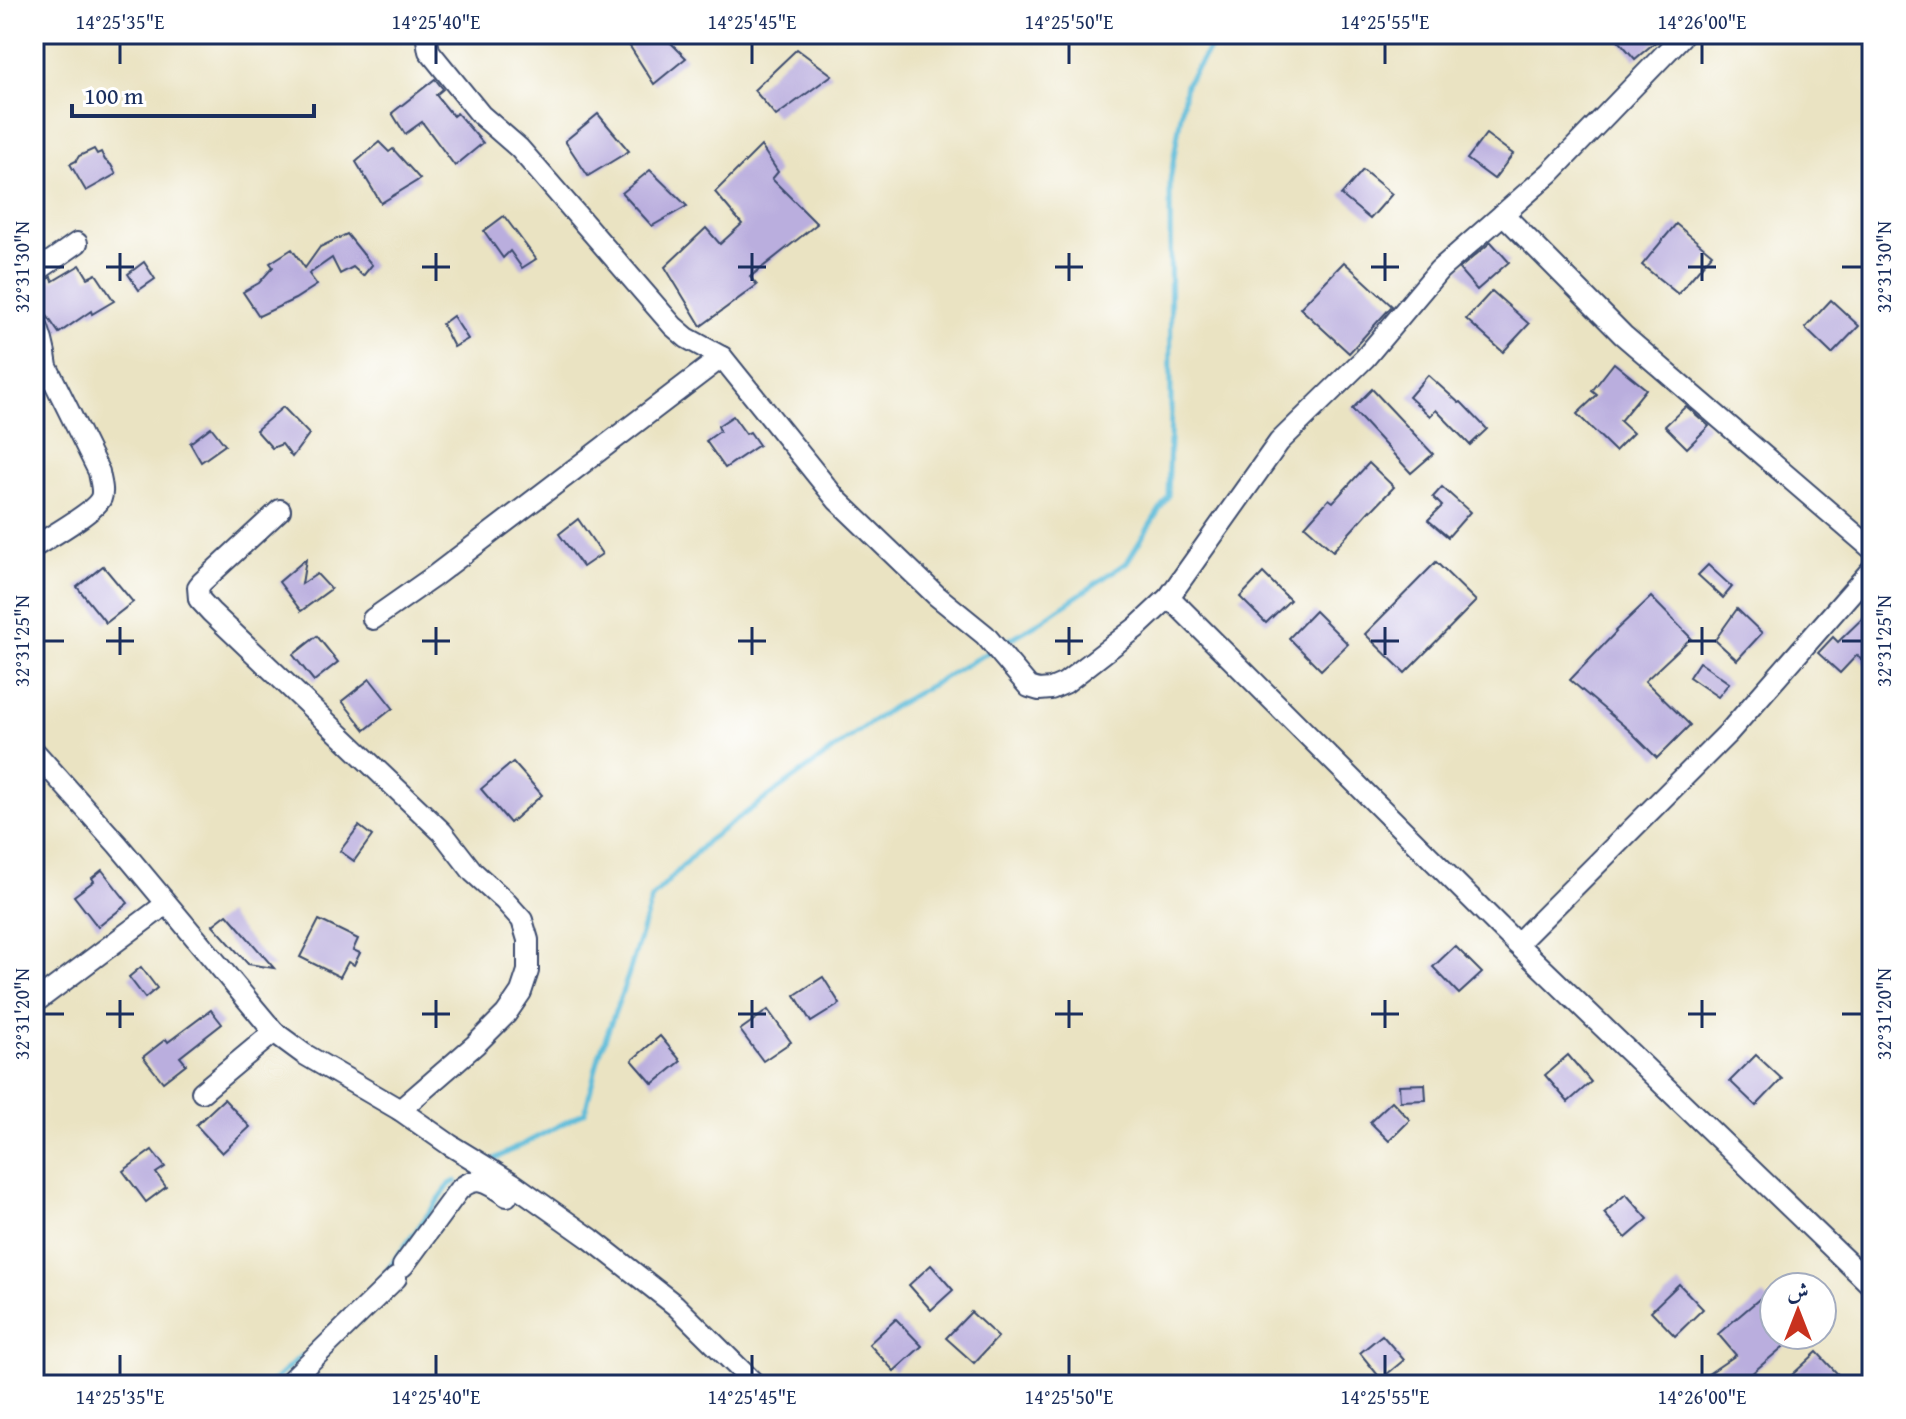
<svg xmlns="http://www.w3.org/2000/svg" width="1906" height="1419" viewBox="0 0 1906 1419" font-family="'Gentium Book Plus',Amiri,serif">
<rect width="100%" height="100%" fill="#fff"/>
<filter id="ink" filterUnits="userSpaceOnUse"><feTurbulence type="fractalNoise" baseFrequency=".0125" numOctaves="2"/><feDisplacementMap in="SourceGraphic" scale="16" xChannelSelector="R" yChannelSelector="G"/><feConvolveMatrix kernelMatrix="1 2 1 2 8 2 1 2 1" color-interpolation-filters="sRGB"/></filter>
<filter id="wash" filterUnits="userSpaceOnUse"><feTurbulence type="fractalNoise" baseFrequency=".006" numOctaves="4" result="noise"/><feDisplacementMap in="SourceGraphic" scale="32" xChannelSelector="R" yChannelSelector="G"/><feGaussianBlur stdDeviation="1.8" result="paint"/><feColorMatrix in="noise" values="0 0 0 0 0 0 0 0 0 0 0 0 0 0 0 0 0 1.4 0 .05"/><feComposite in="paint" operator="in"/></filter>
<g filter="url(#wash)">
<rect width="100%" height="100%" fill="#eae3c2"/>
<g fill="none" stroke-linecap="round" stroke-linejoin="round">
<g stroke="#5bbbd9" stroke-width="5">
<polyline points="1000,645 1038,623 1127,562 1168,496 1171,411 1170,181 1186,84 1219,34"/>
<polyline points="489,1162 585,1112 599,1056 628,976 652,898 707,841 891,708 992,650"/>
<polyline points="378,1283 450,1184 456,1181"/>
<polyline points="269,1385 301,1356"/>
</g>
</g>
<g id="blocks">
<g fill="#baaede">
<polygon points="622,34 662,34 686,58 654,84"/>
<polygon points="1613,34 1665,34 1635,59"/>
<polygon points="797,49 832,75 776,116 754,90"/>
<polygon points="435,79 443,89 436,95 453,116 457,113 483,143 455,166 422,122 405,134 392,113"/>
<polygon points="598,114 629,151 588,176 565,141"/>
<polygon points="1486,134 1513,154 1494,179 1467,159"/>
<polygon points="379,142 389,152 393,149 420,179 381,203 356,162"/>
<polygon points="761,146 778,172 772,179 817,224 750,277 757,285 701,326 665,267 706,228 720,244 742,224 715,192"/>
<polygon points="94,149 97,154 101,152 105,160 111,165 116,174 86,191 70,164 76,161 79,156"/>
<polygon points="650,170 687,206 652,226 622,193"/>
<polygon points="1363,170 1392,194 1370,219 1341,195"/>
<polygon points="504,216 536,259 522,268 510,251 503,258 484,231"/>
<polygon points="1676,224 1712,254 1678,294 1642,265"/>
<polygon points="347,234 372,265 363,276 353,267 340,274 332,258 309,274 317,285 295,299 259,316 243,292 259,283 273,267 270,263 292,249 305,268 320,247"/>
<polygon points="1491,242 1509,262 1477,290 1459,269"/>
<polygon points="144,262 155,279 139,290 128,274"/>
<polygon points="1344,262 1392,306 1349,353 1300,308"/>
<polygon points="80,265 88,278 96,274 114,301 92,314 91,311 59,333 34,297 34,286 41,284 51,277 53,281"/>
<polygon points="1492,291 1529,324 1503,352 1466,319"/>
<polygon points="1831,300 1859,326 1832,354 1805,328"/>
<polygon points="453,316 468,339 454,347 442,324"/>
<polygon points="1614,363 1646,389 1620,421 1633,433 1615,451 1577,414 1597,395 1592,391"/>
<polygon points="1428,375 1459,403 1461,402 1487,429 1470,445 1436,410 1430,416 1409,397"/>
<polygon points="1372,389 1433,454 1411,473 1352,409"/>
<polygon points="1686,406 1709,426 1687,448 1665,426"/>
<polygon points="283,407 309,434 292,457 282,444 272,448 256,430"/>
<polygon points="733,416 746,434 750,432 759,445 725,468 706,441 720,431 718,426"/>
<polygon points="211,427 225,445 201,462 190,443"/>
<polygon points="1369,463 1394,487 1371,511 1370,510 1333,551 1305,526 1329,499 1333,502"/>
<polygon points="1442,487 1470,512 1448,537 1428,520 1442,506 1433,497"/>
<polygon points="578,519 602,554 583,567 559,534"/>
<polygon points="306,559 302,584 317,574 331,589 301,611 279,582"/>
<polygon points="1436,562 1476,601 1405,673 1365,634"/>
<polygon points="1708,565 1732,587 1723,598 1698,575"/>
<polygon points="103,566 133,602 106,623 77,587"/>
<polygon points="1263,573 1290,600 1266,623 1240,597"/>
<polygon points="1651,597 1691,638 1645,681 1690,725 1657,758 1630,731 1570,680 1616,632 1615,631"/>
<polygon points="1737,609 1762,633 1737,660 1715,640"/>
<polygon points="1872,609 1872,657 1865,664 1857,655 1840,673 1818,653 1833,637 1838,642"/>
<polygon points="1315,611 1348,644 1321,670 1289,638"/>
<polygon points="317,636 338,662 314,681 293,655"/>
<polygon points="1699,662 1729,683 1718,697 1689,677"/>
<polygon points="370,679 393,708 365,730 342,701"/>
<polygon points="513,762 542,795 510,823 481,789"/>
<polygon points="359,826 372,836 354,861 340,851"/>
<polygon points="102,870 128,903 98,927 74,896 94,881 92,878"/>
<polygon points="227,914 274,968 248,964 213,925"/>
<polygon points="319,920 358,939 353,950 360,953 354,965 348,962 340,977 300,957"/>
<polygon points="1455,946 1482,973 1459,994 1433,967"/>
<polygon points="141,967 157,988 145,998 129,977"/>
<polygon points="823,977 840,1004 811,1022 795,995"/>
<polygon points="211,1010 222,1024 180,1057 186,1064 163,1082 143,1057 166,1039 168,1042"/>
<polygon points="768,1010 791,1042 763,1061 740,1030"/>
<polygon points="660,1036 681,1061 653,1084 632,1060"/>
<polygon points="1568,1055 1591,1082 1568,1102 1545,1075"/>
<polygon points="1756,1055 1782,1079 1756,1106 1730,1081"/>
<polygon points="1425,1084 1426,1100 1400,1101 1399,1085"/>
<polygon points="224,1099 250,1127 222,1153 196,1125"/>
<polygon points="1392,1101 1410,1120 1389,1141 1370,1122"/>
<polygon points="152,1150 165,1167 156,1173 166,1187 146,1202 123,1171"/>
<polygon points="1626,1194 1648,1219 1626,1238 1604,1213"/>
<polygon points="931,1265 953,1290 931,1310 909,1285"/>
<polygon points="1679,1284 1703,1309 1675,1336 1651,1311"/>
<polygon points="1764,1295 1774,1307 1774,1335 1797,1335 1750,1375 1757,1385 1692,1385 1736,1355 1718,1334"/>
<polygon points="971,1312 998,1337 974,1363 946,1338"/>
<polygon points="896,1319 922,1346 894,1371 869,1344"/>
<polygon points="1382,1335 1404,1360 1381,1379 1360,1353"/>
<polygon points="1817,1352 1848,1385 1781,1385"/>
</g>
</g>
</g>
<g filter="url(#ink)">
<use href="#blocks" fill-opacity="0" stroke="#3a4a6d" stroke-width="2"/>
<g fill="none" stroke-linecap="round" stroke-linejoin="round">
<g stroke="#3a4a6d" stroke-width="24">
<g id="minor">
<polyline points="426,34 429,51 481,115 519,148 673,326 687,338 722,357 837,500 937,596 985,635 1029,687 1039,690 1051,689 1065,683 1137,627 1169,597 1279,442 1365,358 1439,270 1550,173 1684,34"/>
<polyline points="1503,214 1623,335 1872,549"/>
<polyline points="34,273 77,243"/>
<path d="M 34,320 C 42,335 45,350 47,367 L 99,472 C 100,480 104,490 101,498 C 96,511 48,538 34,547"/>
<polyline points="280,510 202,582 198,587 199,599 211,612 442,832 473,872 504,900 522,920 528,940 528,971 521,992 506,1014 475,1045 400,1110"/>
<polyline points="1169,597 1517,944 1872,1286"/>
<polyline points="373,619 433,577 722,357"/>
<polyline points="34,751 118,845 274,1032 304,1054 400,1110 450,1145 512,1183 591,1239 675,1305 756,1385"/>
<polyline points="1517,944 1728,733 1872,569"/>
<polyline points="34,1003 166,904"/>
<polyline points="202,1092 274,1032"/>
<path d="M 403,1266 L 458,1191 C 476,1173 488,1183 507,1196"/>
<polyline points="286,1385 396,1278"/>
</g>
</g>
<use href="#minor" stroke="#fff" stroke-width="20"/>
</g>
</g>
<path fill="none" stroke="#1b2f5e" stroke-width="3" d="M 120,44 L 120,64M 436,44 L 436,64M 752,44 L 752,64M 1069,44 L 1069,64M 1385,44 L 1385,64M 1702,44 L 1702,64M 120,253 L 120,281M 436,253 L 436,281M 752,253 L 752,281M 1069,253 L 1069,281M 1385,253 L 1385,281M 1702,253 L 1702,281M 44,267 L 64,267M 106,267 L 134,267M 422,267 L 450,267M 738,267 L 766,267M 1055,267 L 1083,267M 1371,267 L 1399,267M 1688,267 L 1716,267M 1842,267 L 1862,267M 120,627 L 120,655M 436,627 L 436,655M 752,627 L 752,655M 1069,627 L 1069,655M 1385,627 L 1385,655M 1702,627 L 1702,655M 44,641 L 64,641M 106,641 L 134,641M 422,641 L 450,641M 738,641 L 766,641M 1055,641 L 1083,641M 1371,641 L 1399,641M 1688,641 L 1716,641M 1842,641 L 1862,641M 120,1000 L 120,1028M 436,1000 L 436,1028M 752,1000 L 752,1028M 1069,1000 L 1069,1028M 1385,1000 L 1385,1028M 1702,1000 L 1702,1028M 44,1014 L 64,1014M 106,1014 L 134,1014M 422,1014 L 450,1014M 738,1014 L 766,1014M 1055,1014 L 1083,1014M 1371,1014 L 1399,1014M 1688,1014 L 1716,1014M 1842,1014 L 1862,1014M 120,1355 L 120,1375M 436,1355 L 436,1375M 752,1355 L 752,1375M 1069,1355 L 1069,1375M 1385,1355 L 1385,1375M 1702,1355 L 1702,1375"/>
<rect width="1906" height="1419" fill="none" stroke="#fff" stroke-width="88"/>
<g transform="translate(1798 1311)"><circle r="38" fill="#ffffff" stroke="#a4acbf" stroke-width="2"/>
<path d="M0-6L14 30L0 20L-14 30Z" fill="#c8321e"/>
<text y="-12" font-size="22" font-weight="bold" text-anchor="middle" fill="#1b2f5e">ش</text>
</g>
<path d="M72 104v12h242v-12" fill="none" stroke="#1b2f5e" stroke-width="4"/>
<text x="84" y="104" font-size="24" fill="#1b2f5e" stroke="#ffffff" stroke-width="6" paint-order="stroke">100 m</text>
<rect x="44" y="44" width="1818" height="1331" fill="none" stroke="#1b2f5e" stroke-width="3"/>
<g font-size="20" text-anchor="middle" fill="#1b2f5e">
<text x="120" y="29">14°25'35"E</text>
<text x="436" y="29">14°25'40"E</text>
<text x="752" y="29">14°25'45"E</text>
<text x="1069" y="29">14°25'50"E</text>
<text x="1385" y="29">14°25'55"E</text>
<text x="1702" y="29">14°26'00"E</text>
<text transform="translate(22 267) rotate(-90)" y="7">32°31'30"N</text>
<text transform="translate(1884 267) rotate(-90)" y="7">32°31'30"N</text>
<text transform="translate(22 641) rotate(-90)" y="7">32°31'25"N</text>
<text transform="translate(1884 641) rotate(-90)" y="7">32°31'25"N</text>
<text transform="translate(22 1014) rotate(-90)" y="7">32°31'20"N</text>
<text transform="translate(1884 1014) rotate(-90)" y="7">32°31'20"N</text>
<text x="120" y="1404">14°25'35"E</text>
<text x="436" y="1404">14°25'40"E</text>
<text x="752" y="1404">14°25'45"E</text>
<text x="1069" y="1404">14°25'50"E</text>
<text x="1385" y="1404">14°25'55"E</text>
<text x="1702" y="1404">14°26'00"E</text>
</g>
</svg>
